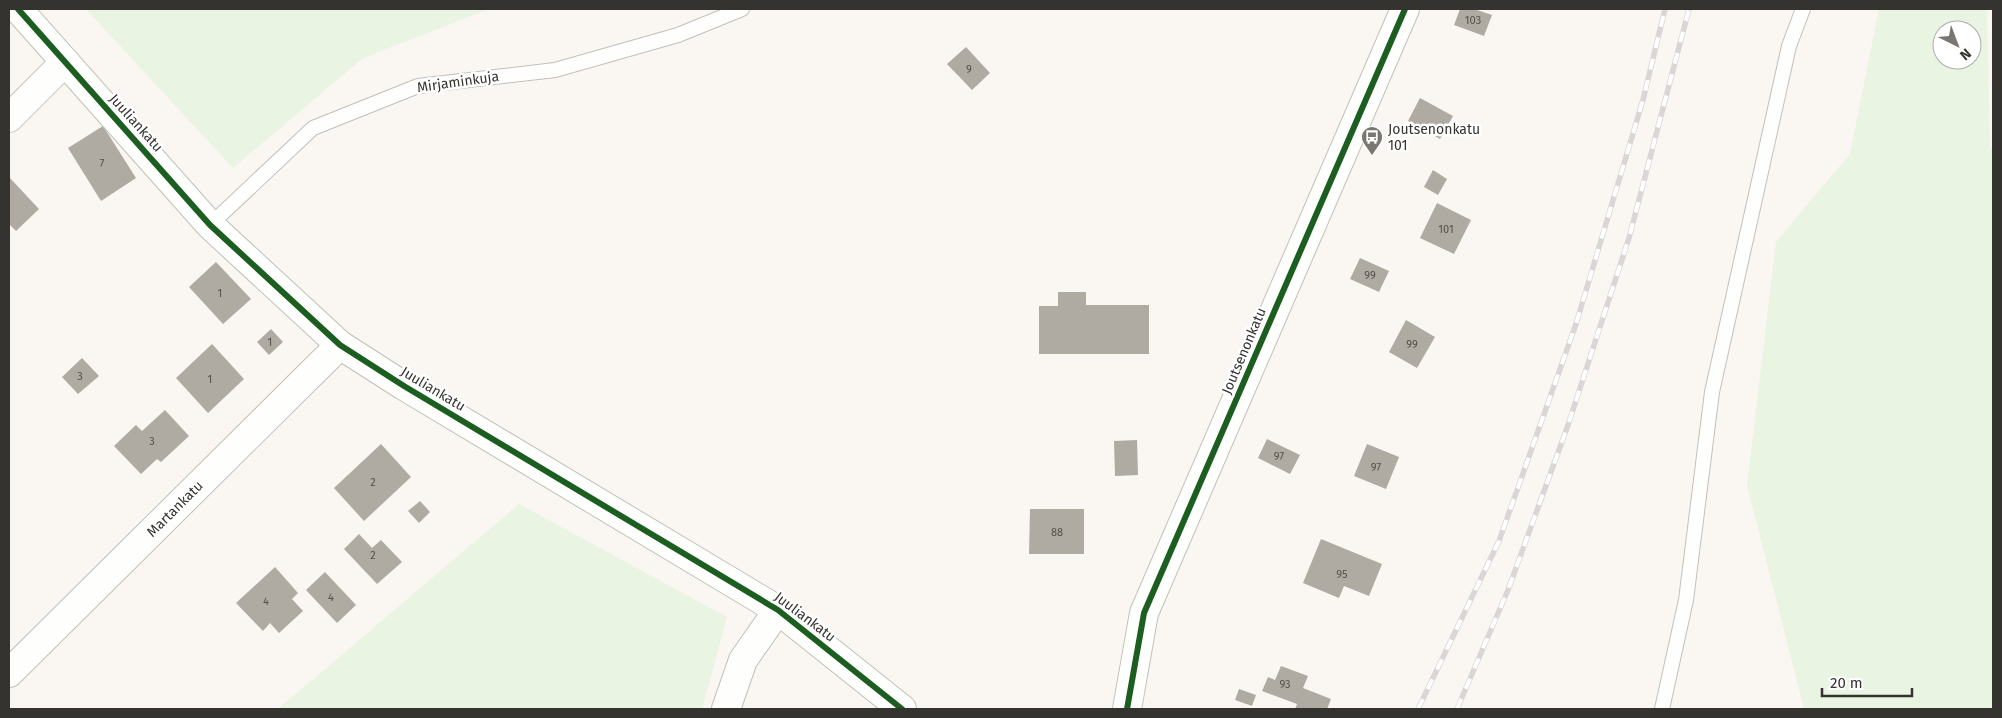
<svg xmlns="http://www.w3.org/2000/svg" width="2002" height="718" viewBox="0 0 2002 718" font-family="'Fira Sans',sans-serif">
<rect width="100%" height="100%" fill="#faf6f1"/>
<g fill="#e9f4e2" fill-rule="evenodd">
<polygon points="86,9 489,9 363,58 233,168"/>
<path d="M 1879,9 L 1987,9 L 1990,150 L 1993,143 L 1993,709 L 1804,709 L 1747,485 L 1776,242 L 1850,154 ZM 1942,30 L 1972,30 L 1972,60 L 1942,60 Z"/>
<polygon points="519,504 727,617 702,709 278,709"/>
</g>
<g fill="#afaaa2">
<polygon points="1460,9 1474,9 1492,15 1484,36 1454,25"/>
<polygon points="966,47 990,73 972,90 947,64"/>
<polygon points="1420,98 1453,116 1440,139 1408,121"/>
<polygon points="103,126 136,178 101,201 68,148"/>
<polygon points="1433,170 1447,179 1438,195 1424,187"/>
<polygon points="9,177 39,209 16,231 9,224"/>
<polygon points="1437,203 1471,220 1454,254 1420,238"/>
<polygon points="1360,258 1389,271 1379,292 1350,279"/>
<polygon points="216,262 251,299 223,324 189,287"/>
<polygon points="1058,292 1086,292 1086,305 1149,305 1149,354 1039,354 1039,306 1058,306"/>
<polygon points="1406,320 1435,337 1417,368 1389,352"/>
<polygon points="271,329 283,342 269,355 257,342"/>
<polygon points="212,344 244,379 208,413 176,378"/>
<polygon points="82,358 99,376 78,394 62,377"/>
<polygon points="165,410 189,436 161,462 157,459 141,474 114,446 136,425 142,431"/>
<polygon points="1267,439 1300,455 1290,474 1258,458"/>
<polygon points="1137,440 1138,475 1115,476 1114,441"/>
<polygon points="381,444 411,477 364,521 334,488"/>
<polygon points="1367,444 1399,457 1386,489 1354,476"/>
<polygon points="420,501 430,512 419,523 408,511"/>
<polygon points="1030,509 1084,509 1084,554 1029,554"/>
<polygon points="359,534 372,548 381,540 402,562 377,584 344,549"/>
<polygon points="1321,539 1382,564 1369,596 1344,586 1339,598 1303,583"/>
<polygon points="275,567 298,593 292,599 303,611 279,633 270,623 263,631 236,603"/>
<polygon points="325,572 356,605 337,623 306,590"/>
<polygon points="1281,666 1308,676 1303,688 1331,699 1327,709 1295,709 1297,704 1262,691 1268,677 1275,680"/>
<polygon points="1239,689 1256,695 1252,706 1235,700"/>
</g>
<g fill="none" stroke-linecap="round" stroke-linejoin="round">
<g stroke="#c2c0bb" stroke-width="16">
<g id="service">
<polyline points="210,225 313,128 418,86 555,70 678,35 742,9"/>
<polyline points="1662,709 1686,600 1712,392 1789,46 1803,9"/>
</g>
</g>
<g stroke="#c2c0bb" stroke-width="30">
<g id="minor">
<polyline points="18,9 210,225 340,345 404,386 778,610 902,709"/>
<polyline points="9,118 65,62"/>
<polyline points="9,673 340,345"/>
<polyline points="726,709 743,660 778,610"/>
</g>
</g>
<g stroke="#c2c0bb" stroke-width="30">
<polyline id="tertiary" points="1127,709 1144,613 1405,9"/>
</g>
<use href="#service" stroke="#fefefd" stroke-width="14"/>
<use href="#minor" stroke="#fefefd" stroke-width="28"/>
<use href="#tertiary" stroke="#fefefd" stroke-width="28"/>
<g stroke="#d9d7d6" stroke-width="5.5">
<g id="rail">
<polyline points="1418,709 1499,541 1576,324 1643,100 1665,9"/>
<polyline points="1457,709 1508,590 1567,428 1629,238 1689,9"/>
</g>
</g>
<use href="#rail" stroke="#fff" stroke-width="4" stroke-dasharray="11" stroke-linecap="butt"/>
<g stroke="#fff" stroke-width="9">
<g id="cycleway">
<polyline points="18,9 210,225 340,345 404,386 778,610 902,709"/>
<polyline points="1127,709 1144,613 1405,9"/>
</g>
</g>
<use href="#cycleway" stroke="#1b5e20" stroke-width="6"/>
</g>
<defs>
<g id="bus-pin" transform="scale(1.125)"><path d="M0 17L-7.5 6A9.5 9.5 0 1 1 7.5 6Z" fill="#7a7773" stroke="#fff"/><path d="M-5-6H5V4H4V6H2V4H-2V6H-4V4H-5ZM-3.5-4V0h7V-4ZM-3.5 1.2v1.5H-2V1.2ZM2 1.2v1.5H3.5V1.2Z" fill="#fff"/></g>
</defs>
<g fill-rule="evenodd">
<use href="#bus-pin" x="1372" y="137"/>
</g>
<g text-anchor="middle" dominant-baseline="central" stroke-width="5" stroke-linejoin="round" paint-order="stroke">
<g font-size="11" fill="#54514c">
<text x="1473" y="20">103</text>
<text x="969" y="69">9</text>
<text x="102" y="163">7</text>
<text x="1446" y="229">101</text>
<text x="1370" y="275">99</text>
<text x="220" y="293">1</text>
<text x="270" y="342">1</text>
<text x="1412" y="344">99</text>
<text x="80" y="376">3</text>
<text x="210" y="379">1</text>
<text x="152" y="441">3</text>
<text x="1279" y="456">97</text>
<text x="1376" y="467">97</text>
<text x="373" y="482">2</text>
<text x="1057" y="532">88</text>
<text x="373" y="555">2</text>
<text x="1342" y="574">95</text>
<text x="331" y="597">4</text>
<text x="266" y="601">4</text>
<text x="1285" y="684">93</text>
</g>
<g font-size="14" fill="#35332f" stroke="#fff">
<text transform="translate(458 82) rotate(-8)">Mirjaminkuja</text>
<text transform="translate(136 123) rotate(48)">Juuliankatu</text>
<text transform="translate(1244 351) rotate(-67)">Joutsenonkatu</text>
<text transform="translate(433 389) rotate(31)">Juuliankatu</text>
<text transform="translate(175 509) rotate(-45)">Martankatu</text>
<text transform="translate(805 617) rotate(37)">Juuliankatu</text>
</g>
<g font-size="14" fill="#35332f" stroke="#fff" text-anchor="start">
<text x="1388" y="129">Joutsenonkatu<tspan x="1388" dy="16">101</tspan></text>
</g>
</g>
<rect width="2002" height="718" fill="none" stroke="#35332f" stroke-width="20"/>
<g transform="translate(1957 45) rotate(138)"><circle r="24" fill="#ffffff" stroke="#aeadac"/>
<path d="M0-4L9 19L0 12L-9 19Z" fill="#7a7773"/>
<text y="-8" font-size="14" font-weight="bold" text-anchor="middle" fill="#35332f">N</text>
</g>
<path d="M1822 688v8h90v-8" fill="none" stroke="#35332f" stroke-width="2.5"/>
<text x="1830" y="688" font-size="15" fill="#35332f" stroke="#ffffff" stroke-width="4" paint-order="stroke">20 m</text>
</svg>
